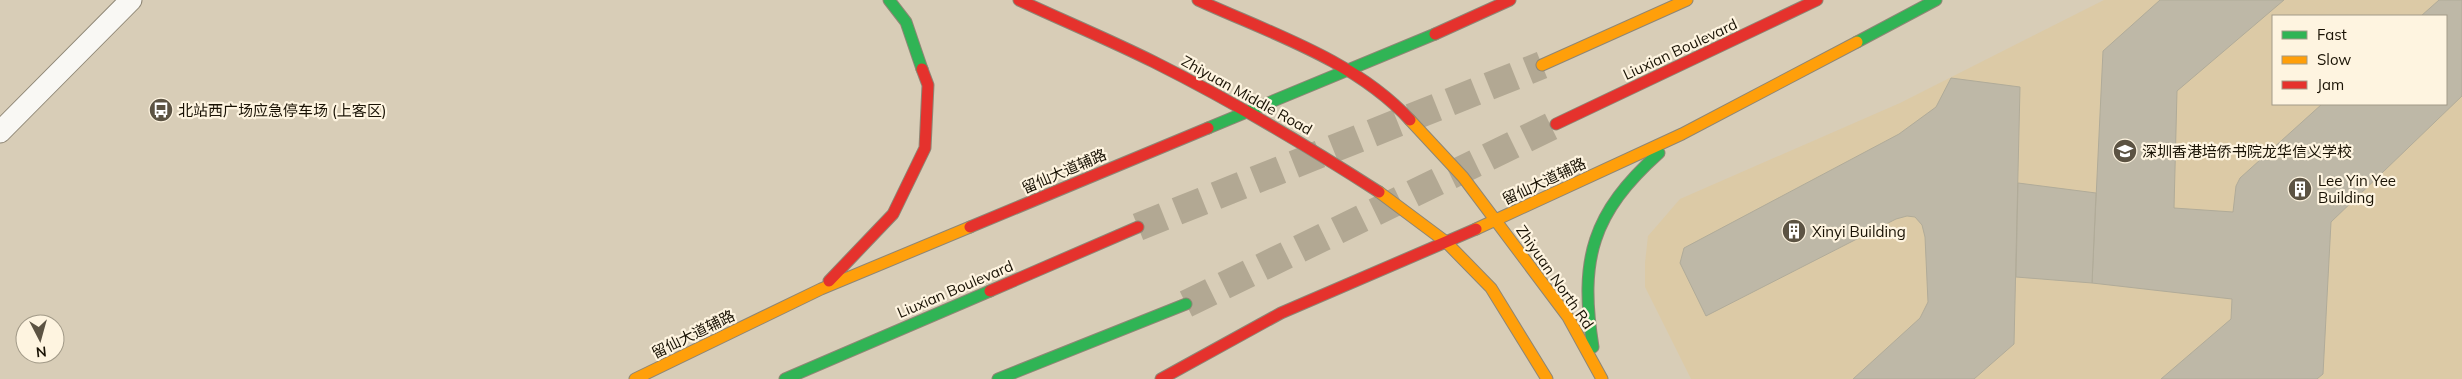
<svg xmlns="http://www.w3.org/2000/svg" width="2462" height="379" viewBox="0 0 2462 379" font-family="Mulish,'Noto Sans SC',sans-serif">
<rect width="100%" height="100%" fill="#d8cdb7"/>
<path fill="#dccaa6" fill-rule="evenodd" d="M 2104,0 L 2462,0 L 2462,379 L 1691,379 L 1645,287 L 1645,263 L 1648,236 L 1680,199 L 1900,103 ZM 2273,16 L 2446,16 L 2446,104 L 2273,104 Z"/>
<g fill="#beb8a7" stroke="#b0ab99">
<polygon points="2160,0 2284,0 2177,91 2174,208 2233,212 2236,186 2240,178 2322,104 2446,104 2446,16 2421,16 2439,0 2462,0 2462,96 2331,222 2323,374 2317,379 2161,379 2231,319 2232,299 2092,283 2103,51"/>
<polygon points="1951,78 2020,87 2014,344 1974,379 1853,379 1920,318 1928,302 1925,237 1922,225 1915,217 1907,216 1896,219 1706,316 1680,263 1684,248 1899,134 1936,107"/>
<polygon points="2018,183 2096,193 2092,283 2016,277"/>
</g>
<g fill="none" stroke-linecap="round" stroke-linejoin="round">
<g stroke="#b2a893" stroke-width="28" stroke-dasharray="28 14" stroke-linecap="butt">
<polyline points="1138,227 1542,65"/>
<polyline points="1186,304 1556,124"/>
</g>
<g stroke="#8e8675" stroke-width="23">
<polyline id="lane" points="0,132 131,0"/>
</g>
<g stroke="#8e8675" stroke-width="13">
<g id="fast">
<polyline points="889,0 906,22 922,69"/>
<polyline points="1857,42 1936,0"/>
<polyline points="1208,128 1435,34"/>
<path d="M 1593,347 C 1579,259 1592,213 1659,153"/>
<polyline points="785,379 990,291"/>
<polyline points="998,379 1186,304"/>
</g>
</g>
<g stroke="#8e8675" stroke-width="13">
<g id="slow">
<polyline points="1542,65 1687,0"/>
<polyline points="1410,120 1463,177 1568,317 1602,379"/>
<polyline points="1379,192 1446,242 1491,288 1547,379"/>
<polyline points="1476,229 1682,134 1857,42"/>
<polyline points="635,379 821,289 970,227"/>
</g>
</g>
<g stroke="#8e8675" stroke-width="13">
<g id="jam">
<path d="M 1019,0 C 1064,21 1110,40 1154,62 C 1232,101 1306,145 1379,192"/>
<path d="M 1198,0 C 1270,33 1355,60 1410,120"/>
<polyline points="1435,34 1510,0"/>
<polyline points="1556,124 1817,0"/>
<polyline points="970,227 1208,128"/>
<polyline points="829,281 893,214 925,148 928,85 922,69"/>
<polyline points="990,291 1138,227"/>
<polyline points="1161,379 1281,313 1476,229"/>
</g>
</g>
<use href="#lane" stroke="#f9f8f4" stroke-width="21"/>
<use href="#fast" stroke="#30b455" stroke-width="11"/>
<use href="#slow" stroke="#ff9f0a" stroke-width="11"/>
<use href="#jam" stroke="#e5322d" stroke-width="11"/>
</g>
<defs>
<g id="bus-disc" transform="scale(1.25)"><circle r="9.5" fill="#5c5343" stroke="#fef4e0"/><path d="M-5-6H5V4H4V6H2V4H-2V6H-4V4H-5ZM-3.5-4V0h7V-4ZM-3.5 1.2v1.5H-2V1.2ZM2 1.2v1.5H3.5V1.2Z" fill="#fff"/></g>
<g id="school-disc" transform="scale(1.25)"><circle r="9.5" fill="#5c5343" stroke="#fef4e0"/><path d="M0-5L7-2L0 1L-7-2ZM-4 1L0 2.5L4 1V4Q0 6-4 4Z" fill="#fff"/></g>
<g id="building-disc" transform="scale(1.25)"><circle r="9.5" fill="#5c5343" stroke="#fef4e0"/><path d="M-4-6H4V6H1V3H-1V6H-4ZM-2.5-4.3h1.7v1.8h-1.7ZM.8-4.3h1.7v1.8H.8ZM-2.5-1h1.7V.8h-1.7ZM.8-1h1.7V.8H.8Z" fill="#fff"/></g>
</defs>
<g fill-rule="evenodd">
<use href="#bus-disc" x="161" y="110"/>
<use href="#school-disc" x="2125" y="151"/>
<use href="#building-disc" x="2300" y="189"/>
<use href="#building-disc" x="1794" y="231"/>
</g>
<g text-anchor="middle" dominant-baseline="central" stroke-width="4.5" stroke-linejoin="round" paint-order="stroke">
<g font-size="15" fill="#191204" stroke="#fef4e0">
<text transform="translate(1680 49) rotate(-25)">Liuxian Boulevard</text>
<text transform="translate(1247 95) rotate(29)">Zhiyuan Middle Road</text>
<text transform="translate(1064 171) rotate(-23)">留仙大道辅路</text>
<text transform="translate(1544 181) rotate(-25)">留仙大道辅路</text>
<text transform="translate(1555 277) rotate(55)">Zhiyuan North Rd</text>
<text transform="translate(955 289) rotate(-23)">Liuxian Boulevard</text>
<text transform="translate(693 334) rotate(-26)">留仙大道辅路</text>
</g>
<g font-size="15" fill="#191204" stroke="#fef4e0" text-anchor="start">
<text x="178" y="110">北站西广场应急停车场 (上客区)</text>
<text x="2142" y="151">深圳香港培侨书院龙华信义学校</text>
<text x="2318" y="180">Lee Yin Yee<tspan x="2318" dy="17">Building</tspan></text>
<text x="1812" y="231">Xinyi Building</text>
</g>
</g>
<rect x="2272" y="15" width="175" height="90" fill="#fef4e0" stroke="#a29a88"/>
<rect x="2282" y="31" width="25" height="8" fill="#30b455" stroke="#a29a88"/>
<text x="2317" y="40" font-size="15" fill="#191204">Fast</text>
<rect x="2282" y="56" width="25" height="8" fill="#ff9f0a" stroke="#a29a88"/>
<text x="2317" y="65" font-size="15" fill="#191204">Slow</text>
<rect x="2282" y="81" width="25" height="8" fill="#e5322d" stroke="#a29a88"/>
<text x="2317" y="90" font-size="15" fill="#191204">Jam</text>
<g transform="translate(40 339) rotate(174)"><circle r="24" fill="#fef4e0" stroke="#a29a88"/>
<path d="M0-4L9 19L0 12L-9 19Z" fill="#5c5343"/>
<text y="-8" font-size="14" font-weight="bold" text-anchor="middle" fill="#191204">N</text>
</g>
</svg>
